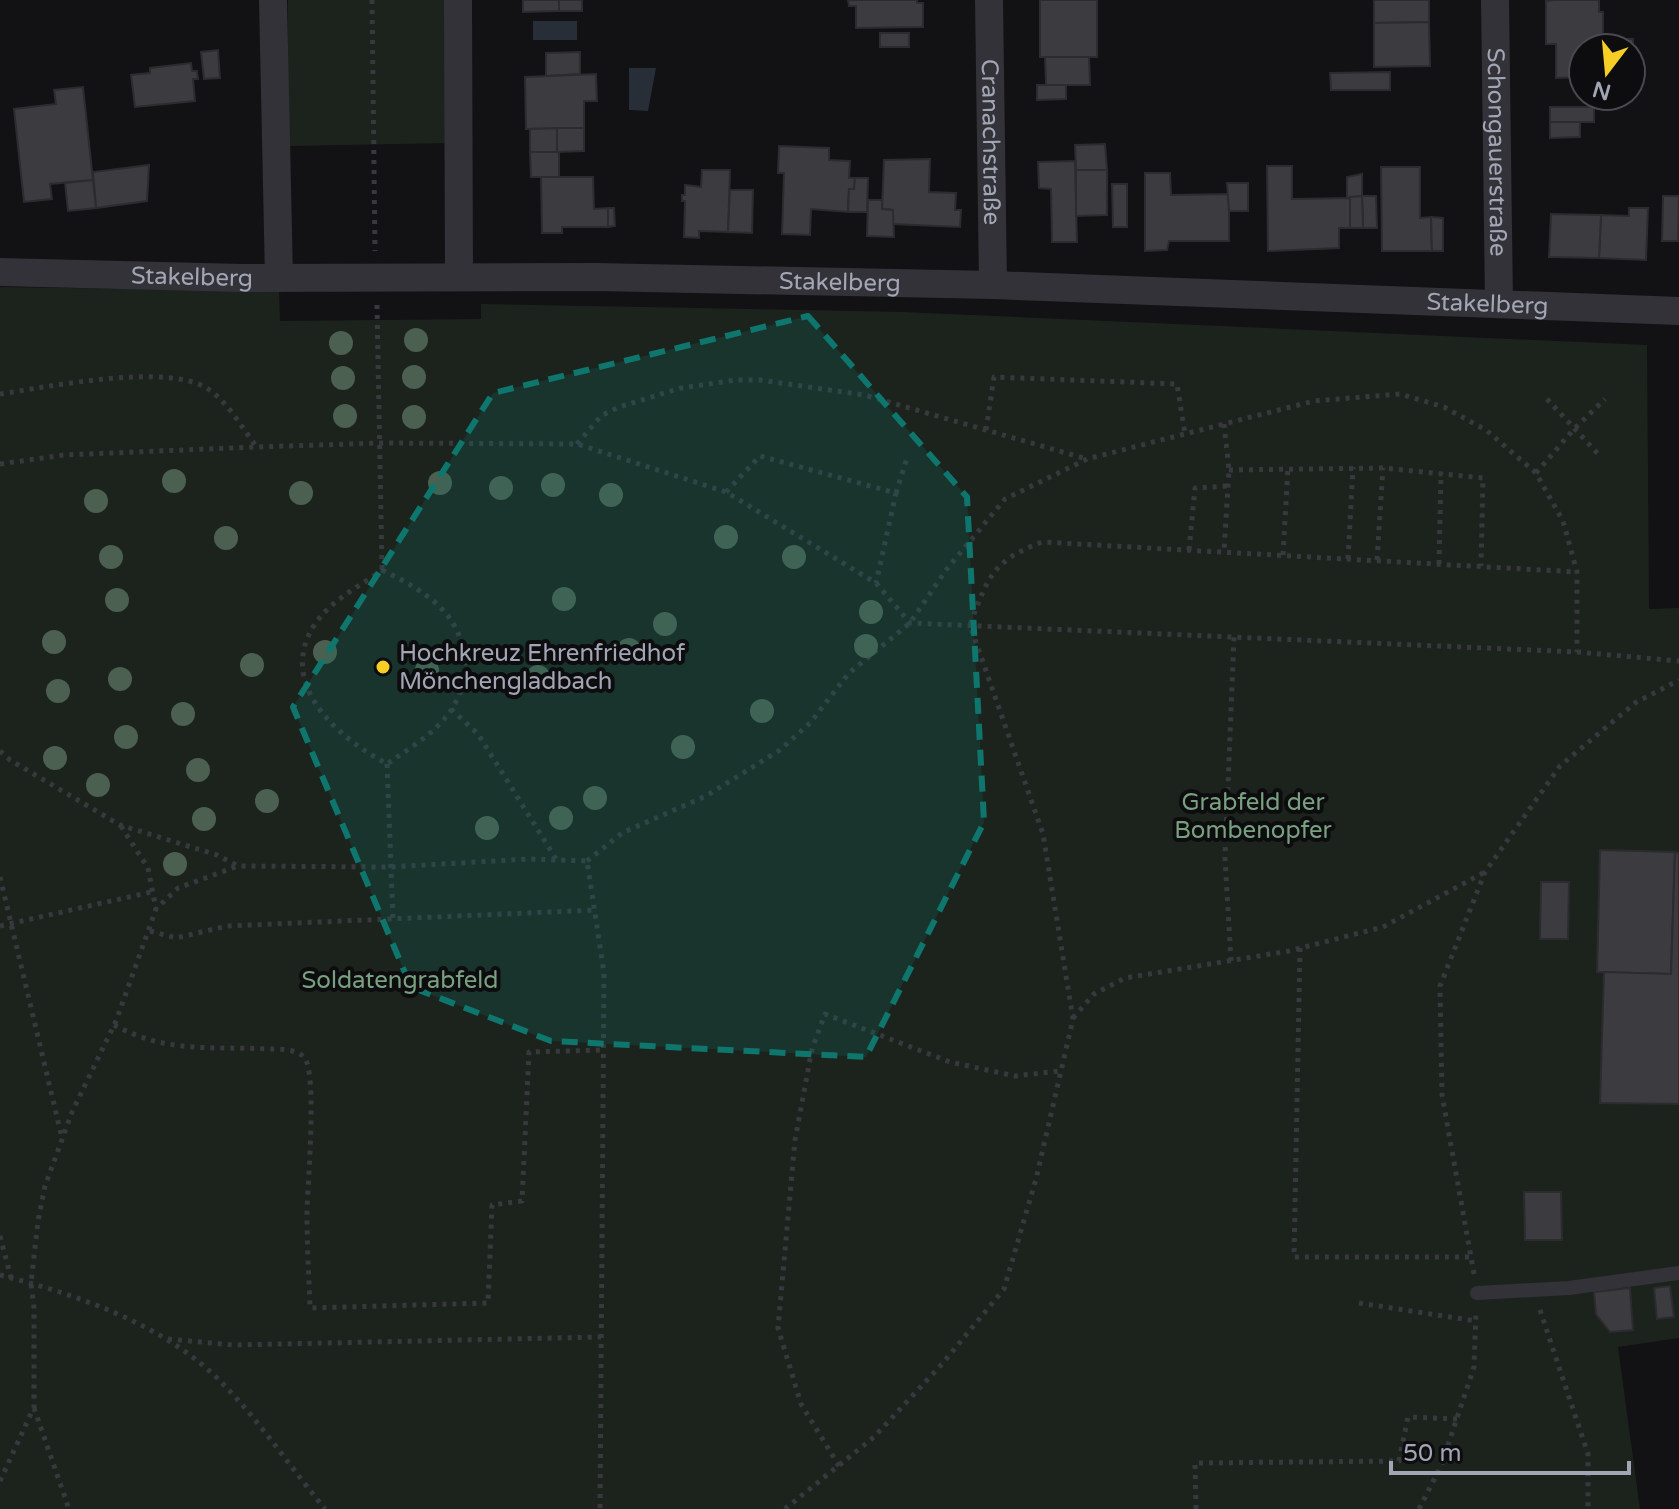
<svg xmlns="http://www.w3.org/2000/svg" width="1679" height="1509" viewBox="0 0 1679 1509" font-family="'Varela Round',sans-serif">
<rect width="100%" height="100%" fill="#121113"/>
<g fill="#1c231d">
<polygon points="288,0 449,0 452,143 288,146"/>
<polygon points="0,287 279,291 280,321 481,319 481,304 903,312 1647,345 1649,609 1679,608 1679,1338 1618,1347 1640,1509 0,1509"/>
</g>
<g fill="#282e37">
<rect x="533" y="21" width="44" height="19"/>
<polygon points="629,68 656,68 648,111 629,110"/>
</g>
<g fill="#3c3b40" stroke="#2c2b2f" stroke-width="2">
<polygon points="523,0 559,0 559,11 523,12"/>
<rect x="559" y="0" width="23" height="11"/>
<polygon points="848,0 917,0 917,3 923,3 923,27 856,28 856,6 849,6"/>
<rect x="1040" y="0" width="57" height="57"/>
<polygon points="1374,0 1429,0 1429,22 1374,23"/>
<polygon points="1555,0 1599,0 1599,12 1603,12 1603,39 1633,39 1633,77 1631,48 1583,48 1583,77 1556,78 1556,44 1546,44 1546,1"/>
<polygon points="1429,22 1430,66 1374,67 1374,23"/>
<rect x="880" y="33" width="29" height="14"/>
<polygon points="218,50 220,78 204,79 201,52"/>
<polygon points="580,52 580,74 546,76 546,53"/>
<polygon points="1045,57 1089,57 1090,85 1046,85"/>
<polygon points="191,63 192,71 197,71 198,79 193,79 195,101 135,107 131,75 150,73 150,68"/>
<polygon points="1390,72 1390,90 1331,90 1330,73"/>
<polygon points="596,74 597,101 584,101 584,128 526,129 525,77"/>
<polygon points="1037,85 1066,85 1066,99 1037,100"/>
<polygon points="83,87 93,180 50,184 52,199 24,202 14,109 56,104 54,90"/>
<rect x="1550" y="107" width="44" height="15"/>
<polygon points="1550,122 1580,122 1580,137 1550,138"/>
<polygon points="557,128 557,152 530,152 530,129"/>
<polygon points="557,128 584,128 584,151 557,152"/>
<polygon points="1105,144 1107,170 1076,170 1075,145"/>
<polygon points="779,146 829,148 829,160 850,161 849,178 855,178 854,189 849,189 848,212 811,209 810,235 782,234 784,173 778,173"/>
<polygon points="530,152 559,152 559,177 531,177"/>
<polygon points="930,159 929,192 956,193 955,210 961,210 960,227 893,224 893,210 882,209 884,160"/>
<polygon points="1075,161 1077,242 1052,242 1051,189 1039,188 1038,162"/>
<polygon points="149,165 147,201 96,208 93,172"/>
<polygon points="1267,166 1292,166 1292,199 1350,198 1350,228 1339,228 1339,248 1268,251"/>
<polygon points="1381,167 1420,167 1420,218 1431,217 1432,251 1382,251"/>
<polygon points="702,170 730,170 728,232 699,231 699,238 684,237 685,201 682,201 682,195 685,195 685,185 701,187"/>
<polygon points="1076,170 1107,170 1107,215 1076,216"/>
<polygon points="1145,173 1170,173 1171,195 1229,194 1229,241 1169,241 1167,250 1145,251"/>
<polygon points="1362,174 1362,196 1347,198 1347,177"/>
<polygon points="541,177 593,177 594,209 608,208 608,227 562,227 562,233 542,233"/>
<polygon points="855,178 868,178 867,212 848,212 849,189 854,189"/>
<polygon points="93,180 96,208 68,211 65,183"/>
<polygon points="1227,183 1248,183 1248,211 1229,211"/>
<polygon points="1112,184 1127,184 1127,227 1113,227"/>
<polygon points="730,190 753,190 752,233 728,232"/>
<polygon points="1362,196 1376,196 1377,228 1363,228"/>
<polygon points="1362,196 1363,228 1350,228 1350,197"/>
<polygon points="1663,196 1679,196 1678,241 1662,241"/>
<polygon points="868,200 882,200 882,209 893,210 894,237 867,236"/>
<polygon points="608,208 614,208 615,226 608,227"/>
<polygon points="1629,208 1648,208 1646,260 1599,258 1601,215 1629,216"/>
<polygon points="1551,214 1601,215 1599,258 1549,257"/>
<polygon points="1431,217 1443,218 1443,251 1432,251"/>
<polygon points="1600,850 1675,852 1671,974 1597,972"/>
<polygon points="1675,852 1679,853 1679,1104 1600,1103 1604,972 1671,974"/>
<polygon points="1541,882 1569,882 1568,939 1540,939"/>
<polygon points="1524,1192 1561,1192 1562,1240 1525,1240"/>
<polygon points="1670,1286 1674,1317 1657,1319 1654,1288"/>
<polygon points="1630,1288 1633,1330 1610,1332 1596,1314 1594,1292"/>
</g>
<g fill="none" stroke-linecap="round" stroke-linejoin="round">
<g stroke="#38393f" stroke-width="5" stroke-dasharray="4 6" stroke-linecap="butt">
<polyline points="372,0 375,251"/>
<polyline points="377,305 382,570"/>
<path d="M 0,394 C 48,387 168,362 208,389 C 228,402 242,428 256,446"/>
<polyline points="1547,399 1600,456"/>
<polyline points="1224,424 1229,470 1224,552"/>
<polyline points="986,430 994,377 1177,384 1185,434"/>
<polyline points="577,444 601,416 619,407 681,388 736,380 760,380 864,395 1087,459"/>
<polyline points="0,464 64,455 256,447 380,443 577,444 726,492 876,583 910,623 1577,652 1679,661"/>
<polyline points="1229,470 1383,468 1483,478 1481,566"/>
<polyline points="1536,473 1574,429 1605,399"/>
<polyline points="726,492 760,456 896,493 876,583"/>
<polyline points="896,493 907,458"/>
<polyline points="1189,550 1195,488 1228,486"/>
<polyline points="1283,555 1288,467"/>
<polyline points="1348,559 1353,467"/>
<polyline points="1377,560 1383,468"/>
<polyline points="1439,564 1441,473"/>
<path d="M 382,570 C 403,580 423,591 439,606 C 471,636 473,686 445,718 C 430,736 407,750 387,764 C 339,738 275,685 315,624 C 331,600 359,587 382,570 Z"/>
<polyline points="451,709 478,734 556,859"/>
<polyline points="0,751 10,760 120,825 217,855 238,866 390,867 529,859 587,861 604,973 600,1509"/>
<polyline points="387,764 393,920"/>
<polyline points="121,826 148,868 156,909"/>
<polyline points="587,861 622,833 706,796 780,750 810,723 849,673 910,623 946,570 1005,499 1087,459 1314,401 1400,394 1444,407 1486,430 1536,473 1563,521 1577,572 1577,652"/>
<polyline points="0,877 62,1138"/>
<polyline points="0,926 151,892"/>
<polyline points="150,931 176,938 227,926 596,910"/>
<polyline points="1300,948 1294,1257 1470,1257"/>
<polyline points="1231,961 1225,858 1234,637"/>
<polyline points="1073,1018 1094,994 1125,978 1289,951 1383,927 1485,872"/>
<path d="M 114,1025 C 169,1054 209,1046 269,1049 C 280,1049 296,1049 304,1057 C 318,1073 307,1188 307,1216 C 307,1246 309,1277 310,1308 L 488,1303 L 492,1205 L 522,1201 L 529,1052 L 603,1050"/>
<polyline points="0,1236 11,1278"/>
<polyline points="1474,1274 1442,1095 1440,986 1485,872 1560,766 1635,703 1679,680"/>
<path d="M 0,1275 C 78,1295 167,1325 224,1385 C 260,1422 292,1469 325,1509"/>
<polyline points="1359,1303 1476,1321"/>
<polyline points="1540,1310 1588,1454 1588,1509"/>
<polyline points="168,1339 233,1345 601,1337"/>
<polyline points="34,1408 69,1509"/>
<polyline points="839,1466 801,1404 778,1328 795,1140 812,1049 825,1014 950,1062 1015,1076 1059,1071"/>
<polyline points="0,1481 34,1407 34,1308 31,1283 38,1221 45,1186 72,1112 116,1021 156,909 178,888 238,866"/>
<path d="M 785,1509 L 874,1437 L 942,1364 L 1004,1289 L 1036,1179 L 1073,1019 L 1043,834 L 970,625 C 988,577 992,561 1042,542 L 1577,572"/>
<polyline points="1196,1509 1195,1463 1399,1461 1408,1417 1457,1419"/>
<polyline points="1419,1509 1441,1466 1474,1367 1476,1312"/>
</g>
<polyline stroke="#323238" stroke-width="14" points="1477,1293 1569,1288 1679,1273"/>
<g stroke="#323238" stroke-width="28">
<polyline points="273,0 279,278"/>
<polyline points="458,0 459,277"/>
<path id="s1" d="M 989,0 L 993,285"/>
<path id="s2" d="M 1495,0 L 1499,304"/>
<path id="s3" d="M 0,272 L 243,278 L 596,277 L 993,285 L 1679,311"/>
</g>
</g>
<g fill="#4b6050">
<circle cx="416" cy="340" r="12"/>
<circle cx="341" cy="343" r="12"/>
<circle cx="414" cy="377" r="12"/>
<circle cx="343" cy="378" r="12"/>
<circle cx="345" cy="416" r="12"/>
<circle cx="414" cy="417" r="12"/>
<circle cx="174" cy="481" r="12"/>
<circle cx="440" cy="483" r="12"/>
<circle cx="553" cy="485" r="12"/>
<circle cx="501" cy="488" r="12"/>
<circle cx="301" cy="493" r="12"/>
<circle cx="611" cy="495" r="12"/>
<circle cx="96" cy="501" r="12"/>
<circle cx="726" cy="537" r="12"/>
<circle cx="226" cy="538" r="12"/>
<circle cx="111" cy="557" r="12"/>
<circle cx="794" cy="557" r="12"/>
<circle cx="564" cy="599" r="12"/>
<circle cx="117" cy="600" r="12"/>
<circle cx="871" cy="612" r="12"/>
<circle cx="665" cy="624" r="12"/>
<circle cx="54" cy="642" r="12"/>
<circle cx="866" cy="646" r="12"/>
<circle cx="629" cy="650" r="12"/>
<circle cx="325" cy="652" r="12"/>
<circle cx="252" cy="665" r="12"/>
<circle cx="427" cy="670" r="12"/>
<circle cx="538" cy="677" r="12"/>
<circle cx="120" cy="679" r="12"/>
<circle cx="58" cy="691" r="12"/>
<circle cx="762" cy="711" r="12"/>
<circle cx="183" cy="714" r="12"/>
<circle cx="126" cy="737" r="12"/>
<circle cx="683" cy="747" r="12"/>
<circle cx="55" cy="758" r="12"/>
<circle cx="198" cy="770" r="12"/>
<circle cx="98" cy="785" r="12"/>
<circle cx="595" cy="798" r="12"/>
<circle cx="267" cy="801" r="12"/>
<circle cx="561" cy="818" r="12"/>
<circle cx="204" cy="819" r="12"/>
<circle cx="487" cy="828" r="12"/>
<circle cx="175" cy="864" r="12"/>
</g>
<path fill="#0f766e" fill-opacity="0.2" stroke="#0f766e" stroke-width="6" stroke-dasharray="16 10" stroke-linejoin="round" d="M 808,316 L 967,497 L 984,822 L 866,1057 L 551,1041 L 411,987 L 293,707 L 493,393 Z"/>
<circle fill="#f6ce26" stroke="#0d0c0e" stroke-width="3" cx="383" cy="667" r="8"/>
<g text-anchor="middle" dominant-baseline="central" stroke-width="8" stroke-linejoin="round" paint-order="stroke">
<g font-size="24" fill="#a2a5b4" stroke="#0d0c0e">
<text stroke="none"><textPath href="#s1" startOffset="142">Cranachstraße</textPath></text>
<text stroke="none"><textPath href="#s2" startOffset="152">Schongauerstraße</textPath></text>
<text stroke="none"><textPath href="#s3" startOffset="192">Stakelberg</textPath></text>
<text stroke="none"><textPath href="#s3" startOffset="840">Stakelberg</textPath></text>
<text stroke="none"><textPath href="#s3" startOffset="1488">Stakelberg</textPath></text>
</g>
<g font-size="24" fill="#a2a5b4" stroke="#0d0c0e" text-anchor="start">
<text x="399" y="653">Hochkreuz Ehrenfriedhof<tspan x="399" dy="28">Mönchengladbach</tspan></text>
</g>
<g font-size="24" fill="#79a081" stroke="#0d0c0e">
<text x="1253" y="802">Grabfeld der<tspan x="1253" dy="28">Bombenopfer</tspan></text>
<text x="400" y="980">Soldatengrabfeld</text>
</g>
</g>
<g transform="translate(1607 72) rotate(196)"><circle r="38" fill="#0d0c0e" stroke="#494950" stroke-width="2"/>
<path d="M0-6L14 30L0 20L-14 30Z" fill="#f6ce26"/>
<text y="-12" font-size="22" font-weight="bold" text-anchor="middle" fill="#a2a5b4">N</text>
</g>
<path d="M1391 1461v12h238v-12" fill="none" stroke="#a2a5b4" stroke-width="4"/>
<text x="1403" y="1461" font-size="24" fill="#a2a5b4" stroke="#0d0c0e" stroke-width="6" paint-order="stroke">50 m</text>
</svg>
